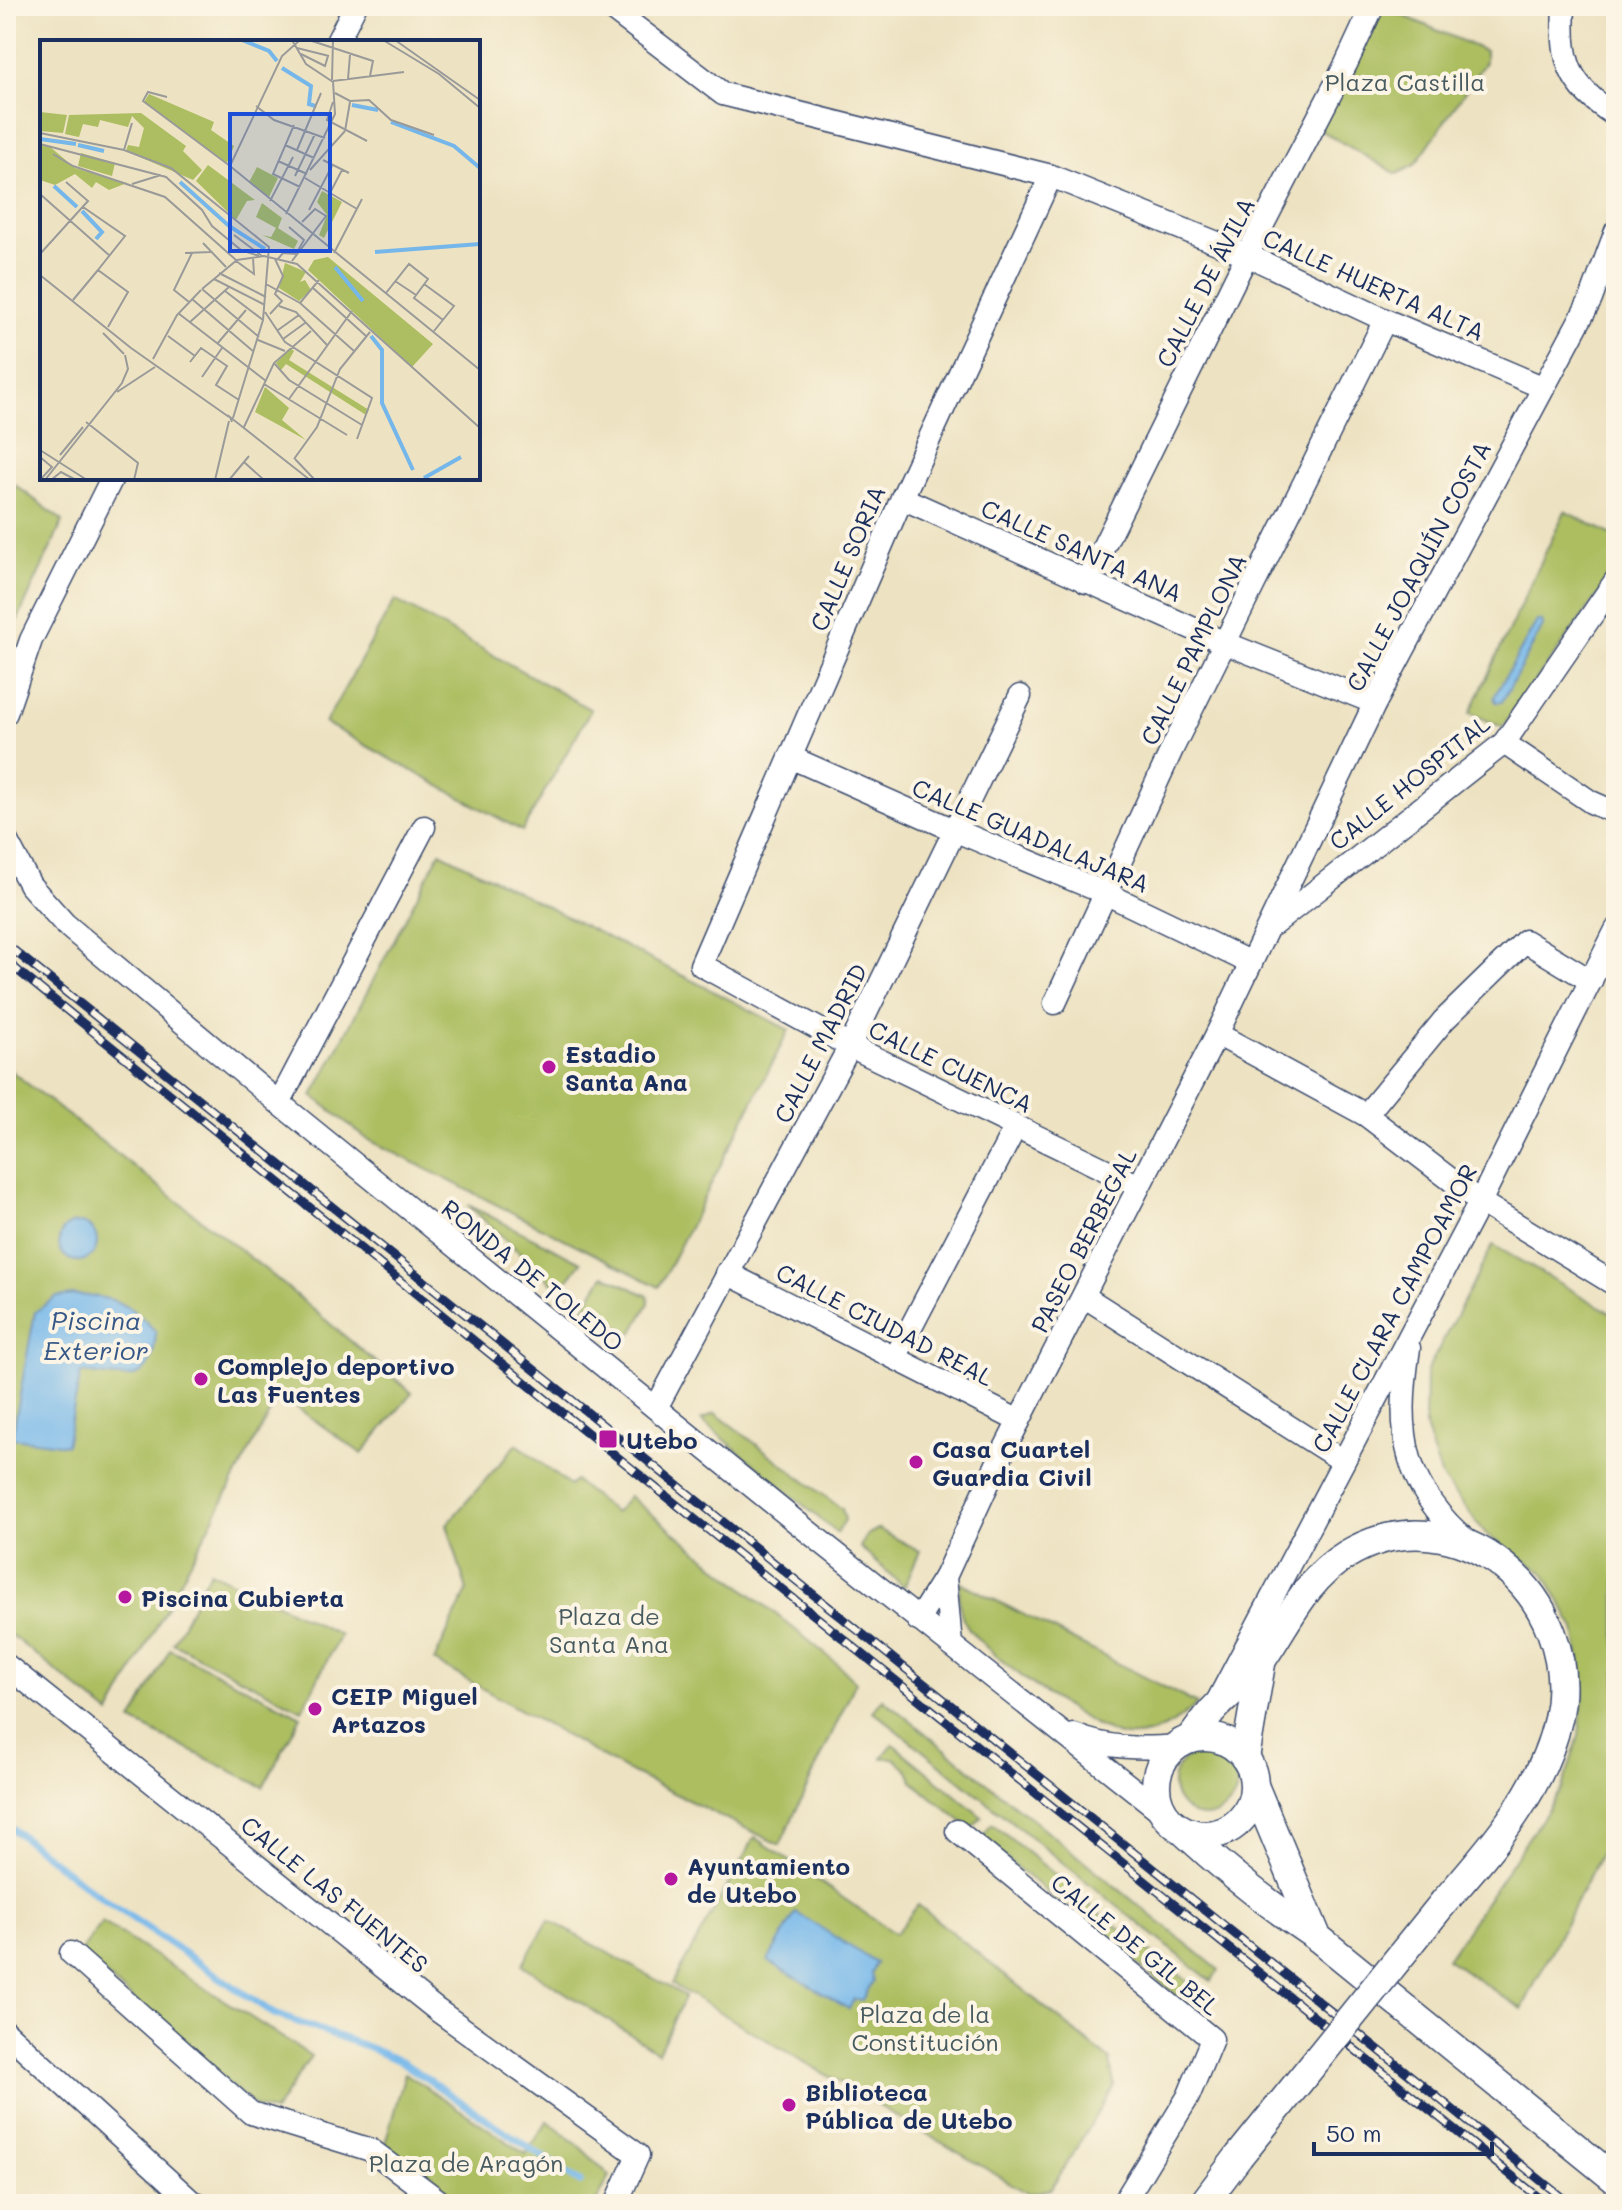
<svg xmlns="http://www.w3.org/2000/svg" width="1622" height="2210" viewBox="0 0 1622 2210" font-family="Mali,sans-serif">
<rect width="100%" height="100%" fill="#fcf5e5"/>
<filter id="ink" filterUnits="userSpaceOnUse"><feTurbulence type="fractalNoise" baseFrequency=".0125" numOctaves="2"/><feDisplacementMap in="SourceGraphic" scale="16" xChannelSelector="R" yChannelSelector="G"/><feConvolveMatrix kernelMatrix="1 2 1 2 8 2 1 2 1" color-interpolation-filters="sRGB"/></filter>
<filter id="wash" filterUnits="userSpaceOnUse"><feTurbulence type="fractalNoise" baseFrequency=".006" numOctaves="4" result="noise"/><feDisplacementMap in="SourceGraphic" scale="32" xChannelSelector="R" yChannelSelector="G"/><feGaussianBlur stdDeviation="1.8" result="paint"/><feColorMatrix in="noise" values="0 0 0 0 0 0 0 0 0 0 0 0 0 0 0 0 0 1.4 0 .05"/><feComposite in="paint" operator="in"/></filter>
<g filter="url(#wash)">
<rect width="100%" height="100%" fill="#ede2c1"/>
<g fill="#acbe61" stroke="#647660" stroke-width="2">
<polygon points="1381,6 1485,51 1485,62 1415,165 1397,174 1317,128"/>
<polygon points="6,478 63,521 6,645"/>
<polygon points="1565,511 1616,537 1616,570 1502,727 1470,713"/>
<polygon points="395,600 591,710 522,831 325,723"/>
<polygon points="440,852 789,1030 659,1287 367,1139 313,1096"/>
<polygon points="6,1067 271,1274 412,1393 362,1454 279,1395 110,1714 6,1631"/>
<polygon points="468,1205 581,1262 560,1290"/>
<polygon points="1493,1245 1616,1316 1616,1823 1522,2009 1447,1959 1562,1788 1579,1736 1584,1687 1575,1629 1544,1573 1487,1535 1442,1478 1425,1428 1426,1373"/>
<polygon points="604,1275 648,1296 649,1303 632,1334 583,1309"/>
<polygon points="715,1413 842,1509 845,1520 837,1533 701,1420"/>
<polygon points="517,1444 570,1486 575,1481 615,1513 629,1496 834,1661 856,1682 780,1845 624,1769 434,1661 467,1591 447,1524"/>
<polygon points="878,1529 920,1551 904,1587 860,1547 867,1535"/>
<polygon points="210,1571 340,1635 302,1710 173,1643"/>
<path d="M 960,1582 L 1197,1704 C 1177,1723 1149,1741 1120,1735 C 1089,1728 981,1652 966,1624 C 958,1612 959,1597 960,1582 Z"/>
<polygon points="170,1649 301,1716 263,1787 132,1721"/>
<polygon points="883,1699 1219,1970 1211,1981 873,1711"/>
<polygon points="893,1744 982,1817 971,1829 913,1782 908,1771 894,1758 882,1758"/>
<circle cx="1205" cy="1784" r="32"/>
<polygon points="992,1824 1078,1893 1065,1907 981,1838"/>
<polygon points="755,1837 895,1934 918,1905 1110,2060 1114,2086 1051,2189 1029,2194 672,1984"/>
<polygon points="1088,1904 1190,1983 1181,1999 1077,1916"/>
<polygon points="549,1920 685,1996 658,2052 522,1965"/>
<polygon points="102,1922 311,2056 274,2112 254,2106 80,1953"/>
<polygon points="405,2073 526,2154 548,2121 579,2146 610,2176 595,2204 454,2204 383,2150"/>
</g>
<g fill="#75b7ea" stroke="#4873a4" stroke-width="2">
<polygon points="1537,621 1542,621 1543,626 1502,702 1496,702 1494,697"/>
<circle cx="78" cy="1242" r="19"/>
<path d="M 74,1295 C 113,1296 130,1303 156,1332 C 153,1391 124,1377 81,1373 L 66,1445 L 12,1438 L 35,1312 L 56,1297 Z"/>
<polygon points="796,1912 876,1963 871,1972 873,1981 862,2000 854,1999 849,2009 768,1961"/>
</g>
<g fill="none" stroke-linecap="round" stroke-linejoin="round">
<polyline stroke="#75b7ea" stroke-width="7" points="6,1824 92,1891 274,2014 360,2044 402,2062 580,2182"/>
</g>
</g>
<g filter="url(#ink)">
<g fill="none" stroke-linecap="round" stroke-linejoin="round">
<g stroke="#3a4a6d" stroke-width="25">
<g id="minor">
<polyline points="608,6 723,94 1051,176 1247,255 1385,320 1542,387"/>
<path d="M 1564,6 C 1561,62 1568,85 1616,116"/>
<polyline points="337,42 355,6"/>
<polyline points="1051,176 902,498 701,965 850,1046 1139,1186"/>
<polyline points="902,498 1225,643 1375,703"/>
<polyline points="1086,582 1247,255 1346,64 1373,6"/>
<polyline points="6,713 31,640 112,478"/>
<polyline points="1504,743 1591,802 1616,813"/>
<polyline points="790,757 954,830 1105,893 1251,963"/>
<polyline points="6,840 30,885 65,924 279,1103 805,1529 1163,1813"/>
<polyline points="1274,924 1504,743 1616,580"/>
<polyline points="1055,1003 1173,747 1385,320"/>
<polyline points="1217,1034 1366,1115 1480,1202 1616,1285"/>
<polyline points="279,1103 424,827"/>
<polyline points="1366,1115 1444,1020 1525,941 1591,981"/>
<polyline points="727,1273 1019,1421"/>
<polyline points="1085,1297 1343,1461"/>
<path d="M 1409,1348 C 1396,1433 1402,1489 1473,1546"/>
<polyline points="895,1358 1016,1126"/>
<polyline points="656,1408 850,1046 1020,696"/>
<polyline points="945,1577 951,1645"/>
<polyline points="918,1620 945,1577 997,1464 1217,1034 1375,703 1591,299 1616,231"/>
<polyline points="6,1665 437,2010 638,2155 616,2204"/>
<polyline points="1218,1700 1480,1202 1616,930"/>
<path d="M 1074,1735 C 1108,1749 1141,1749 1177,1746"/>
<polyline points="957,1831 1212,2039 1188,2097 1123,2204"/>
<polyline points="71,1953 251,2113 371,2150 443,2204"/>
<polyline points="6,2032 192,2202 198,2204"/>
</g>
</g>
<g stroke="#3a4a6d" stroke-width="31">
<g id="tertiary">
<circle cx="1205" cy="1786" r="49"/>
<path d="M 1191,1739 C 1199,1728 1207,1716 1217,1706 C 1233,1690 1250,1676 1263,1658 C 1289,1620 1305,1580 1346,1555 C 1457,1488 1584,1597 1558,1719 C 1543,1790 1491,1848 1444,1902"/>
<polyline points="1245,1758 1262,1658"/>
<polyline points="1255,1788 1317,1937"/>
<path d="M 1182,1830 C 1224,1869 1270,1906 1317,1937 L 1616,2180"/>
<polyline points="1203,2204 1239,2156"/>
</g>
</g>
<use href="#minor" stroke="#fff" stroke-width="22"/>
<use href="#tertiary" stroke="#fff" stroke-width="28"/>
<g stroke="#1b2f5e" stroke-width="9">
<g id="rail">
<polyline points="6,944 1570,2204"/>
<polyline points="6,961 605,1447 1547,2204"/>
</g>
</g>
<use href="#rail" stroke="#fcf5e5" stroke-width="6" stroke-dasharray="18" stroke-linecap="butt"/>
<g stroke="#3a4a6d" stroke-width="31" stroke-linecap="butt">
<polyline id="tertiary-bridge" points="1239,2156 1444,1902"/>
</g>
<use href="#tertiary-bridge" stroke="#fff" stroke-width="28"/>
</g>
</g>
<g fill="#b5179e" stroke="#fcf5e5" stroke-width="3">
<circle cx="549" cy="1067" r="8"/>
<circle cx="201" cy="1379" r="8"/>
<rect x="598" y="1429" width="20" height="20" rx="4"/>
<circle cx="916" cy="1462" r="8"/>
<circle cx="125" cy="1597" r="8"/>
<circle cx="315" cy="1709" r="8"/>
<circle cx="671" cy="1879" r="8"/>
<circle cx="789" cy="2105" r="8"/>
</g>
<g text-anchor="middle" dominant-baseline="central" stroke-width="8" stroke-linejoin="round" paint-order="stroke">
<g font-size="24" fill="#465a5f" stroke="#fcf5e5">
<text x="1405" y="81">Plaza Castilla</text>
<text x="609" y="1615">Plaza de<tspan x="609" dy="28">Santa Ana</tspan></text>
<text x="925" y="2013">Plaza de la<tspan x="925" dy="28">Constitución</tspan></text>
<text x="466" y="2162">Plaza de Aragón</text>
</g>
<g font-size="24" fill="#1b2f5e" stroke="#fcf5e5">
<text transform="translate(1205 282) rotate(-63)">CALLE DE ÁVILA</text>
<text transform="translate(1374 284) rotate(24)">CALLE HUERTA ALTA</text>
<text transform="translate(1082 550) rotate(24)">CALLE SANTA ANA</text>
<text transform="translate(847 558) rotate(-67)">CALLE SORIA</text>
<text transform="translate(1418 566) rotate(-62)">CALLE JOAQUÍN COSTA</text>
<text transform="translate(1193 649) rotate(-64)">CALLE PAMPLONA</text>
<text transform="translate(1409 782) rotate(-39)">CALLE HOSPITAL</text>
<text transform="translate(1031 835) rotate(23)">CALLE GUADALAJARA</text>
<text transform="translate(820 1043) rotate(-63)">CALLE MADRID</text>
<text transform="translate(951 1066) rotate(26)">CALLE CUENCA</text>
<text transform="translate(1083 1240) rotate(-63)">PASEO BERBEGAL</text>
<text transform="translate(533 1275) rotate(39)">RONDA DE TOLEDO</text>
<text transform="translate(1394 1308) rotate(-62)">CALLE CLARA CAMPOAMOR</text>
<text transform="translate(885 1324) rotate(27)">CALLE CIUDAD REAL</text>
<text transform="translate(335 1894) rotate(39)">CALLE LAS FUENTES</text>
<text transform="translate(1136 1944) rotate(39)">CALLE DE GIL BEL</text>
</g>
<g font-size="24" font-weight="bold" fill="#1b2f5e" stroke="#fcf5e5" text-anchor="start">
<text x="565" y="1053">Estadio<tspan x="565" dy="28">Santa Ana</tspan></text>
<text x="217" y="1365">Complejo deportivo<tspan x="217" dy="28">Las Fuentes</tspan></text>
<text x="626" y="1439">Utebo</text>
<text x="932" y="1448">Casa Cuartel<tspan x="932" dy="28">Guardia Civil</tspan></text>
<text x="141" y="1597">Piscina Cubierta</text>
<text x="331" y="1695">CEIP Miguel<tspan x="331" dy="28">Artazos</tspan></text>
<text x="687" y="1865">Ayuntamiento<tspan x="687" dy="28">de Utebo</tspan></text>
<text x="805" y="2091">Biblioteca<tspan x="805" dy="28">Pública de Utebo</tspan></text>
</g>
<g font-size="26" font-style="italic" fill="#365888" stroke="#fcf5e5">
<text x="96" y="1320">Piscina<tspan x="96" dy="30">Exterior</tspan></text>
</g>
</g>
<g transform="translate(40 40)">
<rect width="440" height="440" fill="#ede2c1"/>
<path d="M 109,54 L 174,82 L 171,90 L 194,106 L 187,123 L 104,62 ZM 0,72 L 27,75 L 23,93 L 0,91 ZM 101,73 L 146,106 L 143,111 L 162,130 L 153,140 L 86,111 L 88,105 L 99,107 L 104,88 L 92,76 L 88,87 L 60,80 L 58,87 L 43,84 L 39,97 L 25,94 L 29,75 ZM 0,105 L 9,106 L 35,128 L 87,143 L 69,150 L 56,142 L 52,148 L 35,134 L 15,145 L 0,140 ZM 41,113 L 75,123 L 72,136 L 38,126 ZM 168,125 L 215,160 L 207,161 L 196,180 L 156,141 ZM 217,127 L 238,138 L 229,157 L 209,142 ZM 282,151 L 302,162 L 284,198 L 279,195 L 287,175 L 277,162 ZM 222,163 L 242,178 L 238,188 L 258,201 L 254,209 L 222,195 L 231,197 L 236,188 L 216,177 ZM 288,217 L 393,304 L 372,327 L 268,230 L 274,220 ZM 245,223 L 266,232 L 260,242 L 265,240 L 271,250 L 259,261 L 239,248 ZM 250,308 L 254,311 L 249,320 L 329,370 L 326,375 L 246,324 L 241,330 L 236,323 ZM 225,347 L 249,368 L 242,380 L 266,400 L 215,372 Z" fill="#acbe61"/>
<path fill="none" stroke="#75b7ea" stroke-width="4" d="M 202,0 L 229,11 L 237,21M 242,28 L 271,46 L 269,64 L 275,66M 312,65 L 338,70M 351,82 L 414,106 L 440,128M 0,99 L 36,104M 38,105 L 64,111M 140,142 L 189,186 L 225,209M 14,146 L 37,167M 42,171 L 62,192 L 56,199M 335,212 L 440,204M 295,227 L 323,261M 331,296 L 342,310 L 342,363 L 373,430M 384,438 L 421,417"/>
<path fill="none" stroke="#999a99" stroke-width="2" d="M 252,0 L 266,24 L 293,42M 260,0 L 242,16 L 190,126 L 440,330M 269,0 L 333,21 L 330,36M 343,0 L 399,34 L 440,68M 355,0 L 440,60M 257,8 L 289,16M 261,14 L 285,26 L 288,16M 308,39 L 310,15M 292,40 L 293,0M 293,41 L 364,32M 295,53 L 310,61 L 329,60 L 351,80 L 394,95M 127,57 L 108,52 L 103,61 L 190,126M 293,62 L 287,80 L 327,101M 216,66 L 234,80 L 285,98M 254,85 L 233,134 L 260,147M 305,91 L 310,62M 0,93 L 84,110 L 131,128 L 229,207 L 223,280 L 193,378M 0,104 L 126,137 L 162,170 L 172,186 L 201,210 L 219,216M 245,105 L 274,118M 84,110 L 92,83M 257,110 L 281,53M 13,114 L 33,126 L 125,157 L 196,220M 283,120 L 309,133M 238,121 L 267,134M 270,130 L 305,91M 255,136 L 275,94M 265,138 L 317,169M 92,144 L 121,135M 290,153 L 302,130M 0,154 L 70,216M 230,161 L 253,117M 43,167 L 85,196 L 58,230 L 88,252 L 68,287M 269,170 L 292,126M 246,174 L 295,74 L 293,41M 194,195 L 222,216M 163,203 L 186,227M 145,213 L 171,212M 294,213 L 322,159M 0,214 L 48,161 L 26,142M 237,220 L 243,213 L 256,214 L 264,200 L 249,187M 196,221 L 214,234 L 213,218M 252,221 L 286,176 L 275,169 L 262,182M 179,233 L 226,257M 0,235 L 91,308M 174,239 L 225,265M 355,241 L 376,255M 226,244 L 260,263 L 314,311M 384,244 L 414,266 L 394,291M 273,248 L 326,296M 162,249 L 197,220 L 224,216 L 257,224 L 440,388M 162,249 L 219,297M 185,251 L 223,280M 346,253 L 369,224 L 388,239 L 374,258 L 403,280M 152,259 L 214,312M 33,260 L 58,230M 149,262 L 134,250 L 152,213M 260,263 L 279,240M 239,266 L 256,272 L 287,305M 225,272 L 245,302 L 332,358 L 317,399M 138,273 L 226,341M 230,274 L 242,261 L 235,254 L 243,236 L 235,219M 150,282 L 189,247M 238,290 L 259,275M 63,293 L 84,314M 128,296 L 155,316M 243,299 L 265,283M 218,300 L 245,311M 177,304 L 206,270M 91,308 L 189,377M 113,319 L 137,275 L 161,250M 150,322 L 161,308 L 187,326 L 176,345 L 199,360M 234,323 L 249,340 L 322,385M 162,337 L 182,308M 224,344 L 307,395M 77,352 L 115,327M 249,359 L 312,271M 46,382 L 98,423 L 94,440M 192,382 L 190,377 L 270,440M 204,387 L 234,323 L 271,291M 0,410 L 47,440M 20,415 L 43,387M 0,417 L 12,427 L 0,440M 254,419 L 277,387 L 300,329 L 330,292M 255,419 L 275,440M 204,422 L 224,440M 5,440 L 82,343 L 88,329 L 85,315M 11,440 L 21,432 L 36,440M 175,440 L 189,381M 189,440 L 209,416"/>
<path fill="#1d4ed8" fill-opacity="0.15" stroke="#1d4ed8" stroke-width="4" d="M 190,74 L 290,74 L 290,211 L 190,211 Z"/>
<rect width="440" height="440" fill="none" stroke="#1b2f5e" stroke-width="4"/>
</g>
<rect width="1622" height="2210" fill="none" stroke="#fcf5e5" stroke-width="32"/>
<path d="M1314 2142v12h178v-12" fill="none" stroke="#1b2f5e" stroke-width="4"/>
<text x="1326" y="2142" font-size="24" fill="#1b2f5e" stroke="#fcf5e5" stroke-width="6" paint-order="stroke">50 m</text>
</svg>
